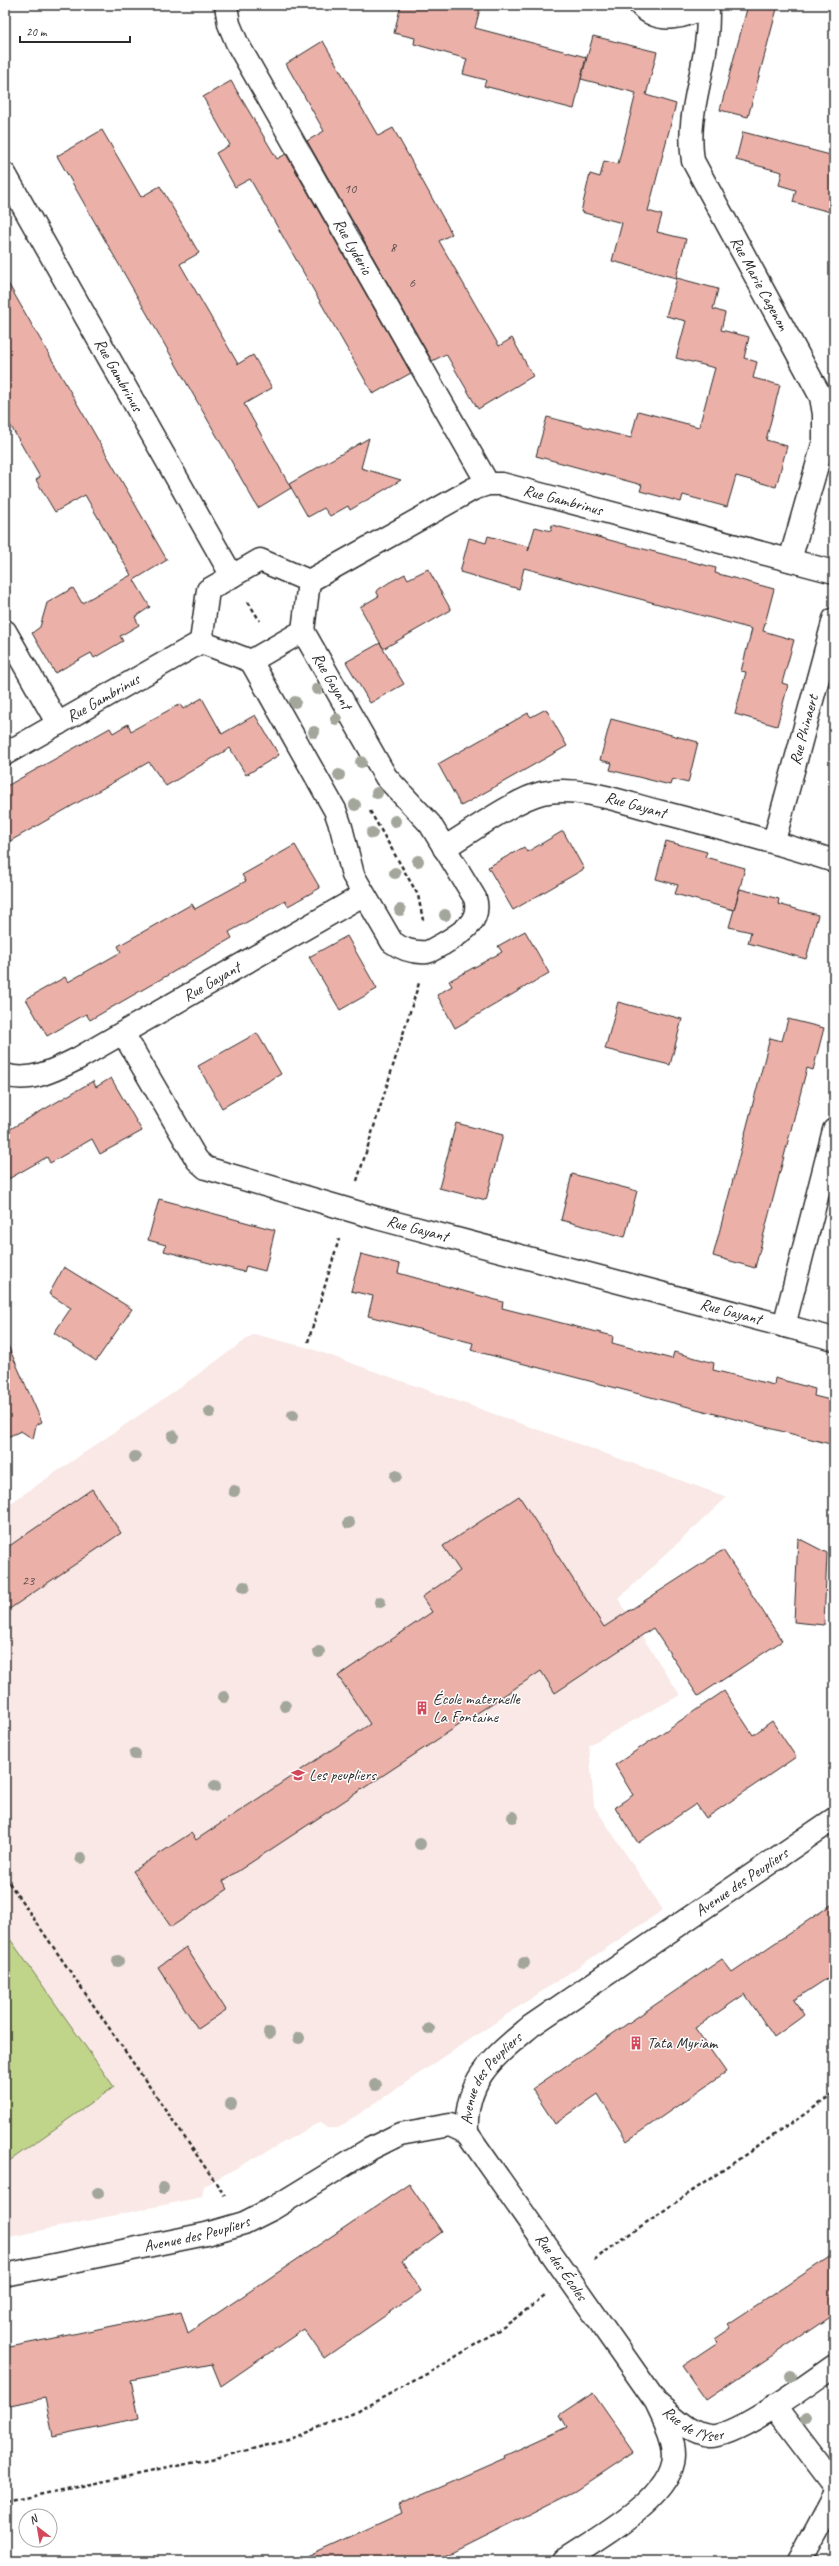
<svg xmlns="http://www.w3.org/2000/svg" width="839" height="2566" viewBox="0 0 839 2566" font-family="Caveat,sans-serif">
<rect width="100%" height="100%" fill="#fff"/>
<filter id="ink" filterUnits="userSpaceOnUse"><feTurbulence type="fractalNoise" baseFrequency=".025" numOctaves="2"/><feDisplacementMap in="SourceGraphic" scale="8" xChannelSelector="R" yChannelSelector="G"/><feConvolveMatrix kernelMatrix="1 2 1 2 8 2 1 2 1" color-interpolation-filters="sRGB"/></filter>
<g filter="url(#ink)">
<polygon fill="#f9e8e5" points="254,1334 309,1348 727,1497 618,1599 680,1695 589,1745 594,1806 663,1910 338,2128 328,2128 320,2122 204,2186 202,2197 5,2238 5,1507 179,1388"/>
<polygon fill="#c1d58a" stroke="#76805a" points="5,1932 114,2087 5,2164"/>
<g fill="#ebb1a9" stroke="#2b2b2b">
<polygon points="401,5 481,5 475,28 586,57 574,109 484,86 486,80 463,74 467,59 414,44 415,38 394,33"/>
<polygon points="748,5 778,5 748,117 720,110"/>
<polygon points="593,36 657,52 646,95 676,104 648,211 662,215 657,232 686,239 676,278 612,261 622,223 581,212 590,174 600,177 604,161 618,164 636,93 581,79"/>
<polygon points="323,41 378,136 393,128 452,234 439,241 499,346 512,338 533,376 478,409 446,354 432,361 307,141 324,131 286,64"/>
<polygon points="231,81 277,159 286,154 411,373 373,394 250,179 235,187 216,153 230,145 203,97"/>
<polygon points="102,130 141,197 160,186 199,253 180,264 238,364 253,355 272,388 244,404 291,488 258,508 57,156"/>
<polygon points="743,132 834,156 834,213 793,202 796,190 779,185 782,172 736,160"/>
<polygon points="5,278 167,560 134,580 150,607 135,617 139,625 120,636 123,641 94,658 91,653 55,673 32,633 40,627 47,603 73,588 82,603 131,575 85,495 55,512 36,480 40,477 5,416"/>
<polygon points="677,278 718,289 713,309 725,313 721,330 749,337 744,358 757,362 753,378 780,385 766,440 787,446 776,487 736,476 727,507 683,495 681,502 640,491 642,485 536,456 547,417 631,438 638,411 699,427 715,368 676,358 686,321 666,316"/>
<polygon points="369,438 361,468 401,480 350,510 348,506 330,516 324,508 308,517 289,484"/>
<polygon points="552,525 716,568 715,573 774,589 763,631 794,640 782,683 788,685 777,726 735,714 746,672 741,671 752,629 524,568 519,589 460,572 469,538 486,543 488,536 530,547 528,551 535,527 551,531"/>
<polygon points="428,569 451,610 383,649 404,684 370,703 346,662 380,643 383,648 360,607 379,596 376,591 390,582 405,574 408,579"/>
<polygon points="202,698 222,734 255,715 279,755 246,775 230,748 166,786 149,762 5,844 5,787 110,728 113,733 128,724 131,731 180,704 183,709"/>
<polygon points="546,709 567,746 461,806 438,764 528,713 531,717"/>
<polygon points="611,719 698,742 688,783 672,779 670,785 610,770 612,763 600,760"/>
<polygon points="563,831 584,869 513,910 488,867 524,847 527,852"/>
<polygon points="666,841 707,852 705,857 745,868 734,910 675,894 678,885 656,879"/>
<polygon points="295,845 320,888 288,906 285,901 229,932 232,938 90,1020 86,1014 47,1036 26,999 65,977 68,982 121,952 118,946 192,904 195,909 246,881 242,875"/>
<polygon points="740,889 779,899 778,904 818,915 806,959 748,943 751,932 729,927"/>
<polygon points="525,931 549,973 455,1028 437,995 452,986 449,981 502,952 498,946"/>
<polygon points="347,936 377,989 340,1010 309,957"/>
<polygon points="618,1002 682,1019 670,1065 605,1049"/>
<polygon points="788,1019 824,1028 813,1070 807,1068 755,1268 713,1256 770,1038 782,1041"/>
<polygon points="257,1033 281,1074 222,1108 198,1066"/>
<polygon points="111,1078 142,1131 100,1154 92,1139 50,1163 47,1157 5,1181 5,1132 93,1081 96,1087"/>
<polygon points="456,1123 503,1135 486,1200 439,1188"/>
<polygon points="572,1174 637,1191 625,1237 561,1220"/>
<polygon points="159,1199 275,1230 265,1271 246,1266 244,1272 164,1251 166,1245 148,1240"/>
<polygon points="361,1254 400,1264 398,1273 503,1302 502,1308 613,1336 612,1343 672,1359 674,1352 714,1363 713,1370 774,1385 775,1378 815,1389 814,1396 834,1401 834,1445 471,1350 473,1343 368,1316 373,1296 351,1291"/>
<polygon points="64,1267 132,1309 96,1361 54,1333 71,1308 49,1294"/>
<polygon points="5,1339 42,1422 36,1425 33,1439 21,1431 5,1438"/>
<polygon points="92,1489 121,1533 5,1612 5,1549"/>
<polygon points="519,1496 604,1627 723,1550 782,1641 698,1696 653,1628 555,1693 541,1671 223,1881 228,1889 171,1927 133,1871 191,1833 196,1840 370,1724 338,1676 432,1612 422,1597 460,1571 443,1546"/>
<polygon points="798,1538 827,1553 824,1625 794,1622"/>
<polygon points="724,1691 753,1735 772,1721 796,1757 706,1818 696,1804 638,1843 615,1807 633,1795 615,1765"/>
<polygon points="834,1903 834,1974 794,2000 804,2015 799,2019 774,2037 745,1994 695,2028 726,2072 627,2141 598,2094 555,2124 532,2089 722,1959 732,1972"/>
<polygon points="186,1947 226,2010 198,2029 158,1967"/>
<polygon points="409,2184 442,2232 402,2261 421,2291 324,2358 304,2329 221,2386 212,2364 131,2380 139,2418 53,2436 45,2398 5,2406 5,2348 181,2312 188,2333"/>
<polygon points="834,2254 834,2314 706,2400 682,2366 718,2342 715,2339 731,2328 728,2324"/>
<polygon points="593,2393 634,2452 577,2490 435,2561 297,2561 402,2513 398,2505 505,2458 504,2456 567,2427 560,2415"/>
</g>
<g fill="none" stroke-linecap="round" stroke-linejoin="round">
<g stroke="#2b2b2b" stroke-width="25">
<g id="minor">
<path id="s1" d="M 226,5 L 229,24 L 237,43 L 488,484"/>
<path d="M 640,5 C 658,25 687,18 706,5"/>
<path id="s2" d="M 708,5 C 708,15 708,26 707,36 C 703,80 686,115 693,161 L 821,397 L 824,414 L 824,441 L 790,560"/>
<path id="s3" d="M 5,174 L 232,576"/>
<polygon points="260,560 309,581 303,631 251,661 201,642 208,590"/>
<path id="s4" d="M 309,581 L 473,489 L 488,484 L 502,484 L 834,572"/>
<polyline points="5,631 58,724"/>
<path d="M 251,661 L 335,810 L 341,827 L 353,875 L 392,942 C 403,950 413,953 427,952 C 432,951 438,946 443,944 C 461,933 482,922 475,898 L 430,824 L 386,777 L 303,631"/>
<path id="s5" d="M 5,754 L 201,642"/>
<path id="s6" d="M 774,841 L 834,619"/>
<path id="s7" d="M 444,848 C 469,833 516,799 542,793 C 581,785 624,803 661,812 C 719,827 777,842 834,861"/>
<path id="s8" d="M 123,1033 L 197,1160 L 206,1168 L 377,1218 L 834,1339"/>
<path id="s9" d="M 5,1075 C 30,1083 55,1070 77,1059 L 363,895"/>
<polyline points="784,1326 834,1130"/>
<path id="s10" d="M 467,2133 L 656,2402 C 664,2419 674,2437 674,2456 C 672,2499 596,2539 564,2561"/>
<path id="s11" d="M 467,2133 C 464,2079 493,2058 531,2026 L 834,1819"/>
<path id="s12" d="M 5,2275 L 206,2234 L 244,2223 L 272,2209 L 370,2149 L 400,2134 L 450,2125 L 467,2133"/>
<path id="s13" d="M 660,2405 C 675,2417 689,2433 709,2436 C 735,2439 811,2382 834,2366"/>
<polyline points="774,2406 834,2485"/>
<polyline points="799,2561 834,2496"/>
</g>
</g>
<g stroke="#2b2b2b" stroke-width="2.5" stroke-dasharray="4 3" stroke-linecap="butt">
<polyline points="248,602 260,621"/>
<polyline points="370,811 418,895 423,920"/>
<polyline points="357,1181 419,983"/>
<polyline points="308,1342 339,1239"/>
<polyline points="5,1877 225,2196"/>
<polyline points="594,2260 631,2233 834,2094"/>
<polyline points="5,2502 220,2457 288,2440 354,2413 436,2369 505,2326 545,2296"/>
</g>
<use href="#minor" stroke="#fff" stroke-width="22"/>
</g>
<g fill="#a3a69a">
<circle cx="317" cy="689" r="6"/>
<circle cx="295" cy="702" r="6"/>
<circle cx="336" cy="719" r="6"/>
<circle cx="314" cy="732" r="6"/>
<circle cx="361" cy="762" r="6"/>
<circle cx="339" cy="775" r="6"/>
<circle cx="377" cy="793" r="6"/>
<circle cx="355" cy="805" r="6"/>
<circle cx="395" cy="821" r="6"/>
<circle cx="372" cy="833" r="6"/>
<circle cx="418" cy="861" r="6"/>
<circle cx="395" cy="873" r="6"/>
<circle cx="400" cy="910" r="6"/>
<circle cx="445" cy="915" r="6"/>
<circle cx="210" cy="1412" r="6"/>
<circle cx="293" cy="1415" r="6"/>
<circle cx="173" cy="1436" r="6"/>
<circle cx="135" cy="1457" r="6"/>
<circle cx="396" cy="1476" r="6"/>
<circle cx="234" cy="1491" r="6"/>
<circle cx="349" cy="1523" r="6"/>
<circle cx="244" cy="1587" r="6"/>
<circle cx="380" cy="1602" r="6"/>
<circle cx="319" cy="1652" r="6"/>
<circle cx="224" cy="1697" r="6"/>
<circle cx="285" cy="1706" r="6"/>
<circle cx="135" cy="1754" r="6"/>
<circle cx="215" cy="1786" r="6"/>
<circle cx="513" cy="1817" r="6"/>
<circle cx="420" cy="1844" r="6"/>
<circle cx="81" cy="1858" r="6"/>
<circle cx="118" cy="1961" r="6"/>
<circle cx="524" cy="1963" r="6"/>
<circle cx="429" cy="2029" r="6"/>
<circle cx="269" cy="2033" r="6"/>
<circle cx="299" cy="2038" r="6"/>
<circle cx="375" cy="2085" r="6"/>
<circle cx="231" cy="2104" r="6"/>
<circle cx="163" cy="2188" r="6"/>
<circle cx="98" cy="2193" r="6"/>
<circle cx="791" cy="2376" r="6"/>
<circle cx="806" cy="2420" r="6"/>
</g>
</g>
<defs>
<g id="building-bare" transform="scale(1.08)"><path d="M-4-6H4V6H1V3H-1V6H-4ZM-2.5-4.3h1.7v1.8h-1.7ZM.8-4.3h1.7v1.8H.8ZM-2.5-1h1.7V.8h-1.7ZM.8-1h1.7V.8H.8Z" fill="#d1495b" stroke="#fff" stroke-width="2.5" paint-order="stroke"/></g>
<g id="school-bare" transform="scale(1.08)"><path d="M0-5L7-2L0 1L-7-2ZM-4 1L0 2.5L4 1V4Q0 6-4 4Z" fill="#d1495b" stroke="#fff" stroke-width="2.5" paint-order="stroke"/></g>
</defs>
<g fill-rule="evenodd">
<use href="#building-bare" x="422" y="1708"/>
<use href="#school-bare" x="298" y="1775"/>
<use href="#building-bare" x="636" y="2043"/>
</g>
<g text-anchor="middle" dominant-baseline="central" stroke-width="3" stroke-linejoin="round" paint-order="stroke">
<g font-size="14" fill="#5b4c4a">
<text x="350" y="188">10</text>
<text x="393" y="247">8</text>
<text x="412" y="282">6</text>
<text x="28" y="1580">23</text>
</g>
<g font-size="16" fill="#2b2b2b" stroke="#fff">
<text stroke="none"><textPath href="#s1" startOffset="274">Rue Lyderic</textPath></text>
<text stroke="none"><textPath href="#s2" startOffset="297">Rue Marie Cagenon</textPath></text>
<text stroke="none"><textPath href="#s3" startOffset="231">Rue Gambrinus</textPath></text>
<text stroke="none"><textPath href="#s4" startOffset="281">Rue Gambrinus</textPath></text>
<text transform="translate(332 681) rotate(60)">Rue Gayant</text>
<text stroke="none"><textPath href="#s5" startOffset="113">Rue Gambrinus</textPath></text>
<text stroke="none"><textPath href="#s6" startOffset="115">Rue Phinaert</textPath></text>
<text stroke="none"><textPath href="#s7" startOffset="208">Rue Gayant</textPath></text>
<text stroke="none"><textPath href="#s9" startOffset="231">Rue Gayant</textPath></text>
<text stroke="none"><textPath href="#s8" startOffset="379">Rue Gayant</textPath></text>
<text stroke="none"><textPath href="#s8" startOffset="703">Rue Gayant</textPath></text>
<text stroke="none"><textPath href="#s11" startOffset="386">Avenue des Peupliers</textPath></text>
<text stroke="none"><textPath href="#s11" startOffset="62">Avenue des Peupliers</textPath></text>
<text stroke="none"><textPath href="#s12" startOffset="196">Avenue des Peupliers</textPath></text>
<text stroke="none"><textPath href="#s10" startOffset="164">Rue des Écoles</textPath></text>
<text stroke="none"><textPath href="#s13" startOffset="40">Rue de l'Yser</textPath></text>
</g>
<g font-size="16" fill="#2b2b2b" stroke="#fff" text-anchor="start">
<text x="433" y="1699">École maternelle<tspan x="433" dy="18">La Fontaine</tspan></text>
<text x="309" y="1775">Les peupliers</text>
<text x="647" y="2043">Tata Myriam</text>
</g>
</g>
<rect width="839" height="2566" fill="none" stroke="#fff" stroke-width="20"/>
<rect x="10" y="10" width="819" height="2546" fill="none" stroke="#2b2b2b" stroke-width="1.5" filter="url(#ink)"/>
<g transform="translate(38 2528) rotate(329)"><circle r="19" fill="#ffffff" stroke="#aaaaaa"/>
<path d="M0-3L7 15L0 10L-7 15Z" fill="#d1495b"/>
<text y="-6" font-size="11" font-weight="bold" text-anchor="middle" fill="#2b2b2b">N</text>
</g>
<path d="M20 36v6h110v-6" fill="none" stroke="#2b2b2b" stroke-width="2"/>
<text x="26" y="36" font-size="12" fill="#2b2b2b" stroke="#ffffff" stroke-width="3" paint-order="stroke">20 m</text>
</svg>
